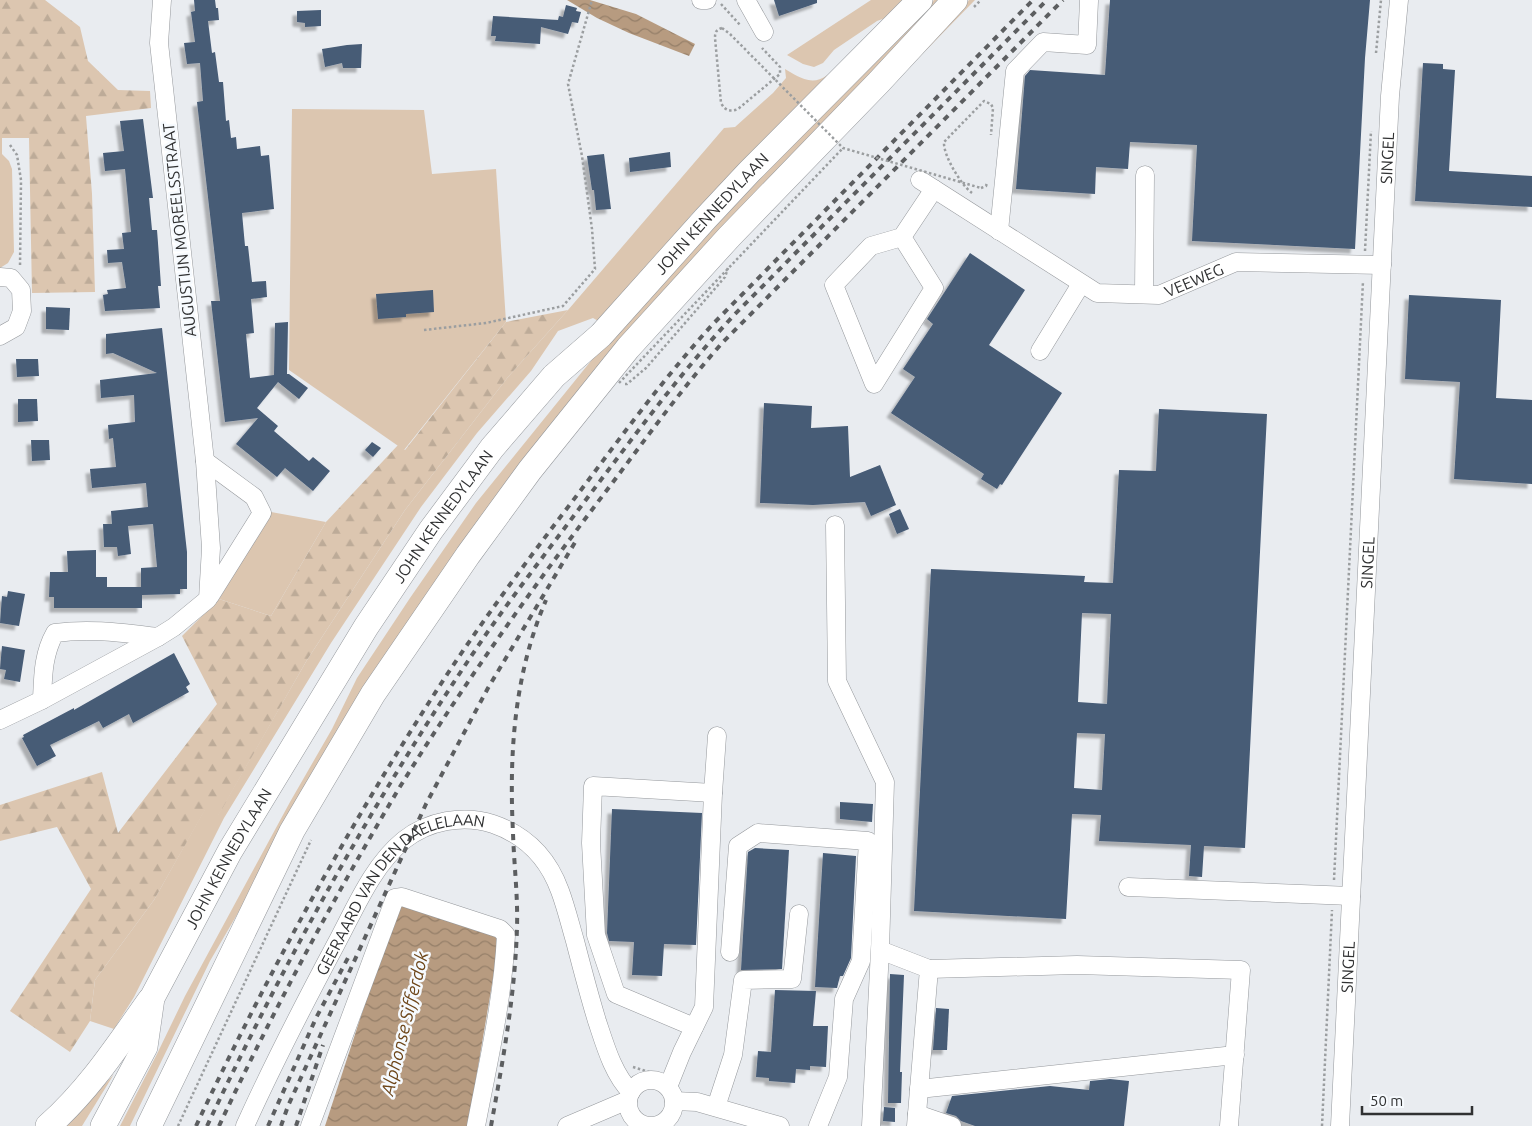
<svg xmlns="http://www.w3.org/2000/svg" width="1532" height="1126" viewBox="0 0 1532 1126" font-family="Ubuntu,sans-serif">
<defs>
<pattern id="forest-firs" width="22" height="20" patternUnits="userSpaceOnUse" patternTransform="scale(1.25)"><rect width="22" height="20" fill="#dcc6b0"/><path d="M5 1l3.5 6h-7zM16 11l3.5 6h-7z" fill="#bdab98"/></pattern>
<pattern id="water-waves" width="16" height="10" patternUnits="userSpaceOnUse" patternTransform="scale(1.25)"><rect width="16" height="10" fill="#b79b80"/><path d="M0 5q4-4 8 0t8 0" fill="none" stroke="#957f69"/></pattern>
<filter id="shadow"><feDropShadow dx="-4.5" dy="4.5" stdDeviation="1" flood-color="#0004"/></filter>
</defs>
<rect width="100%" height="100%" fill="#e9ecf0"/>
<g fill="#dcc6b0">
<polygon points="871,0 907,0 891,16 877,21 834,50 823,63 814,67 803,64 787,55"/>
<polygon points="934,0 945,0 628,339 267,863 210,961 130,1126 120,1126 157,1054 185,996 290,802 332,729 357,678 410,598 476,503 603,346 781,150"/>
<polygon points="969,0 975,0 897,80"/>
<path d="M 846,62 L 766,139 L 692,214 L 600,322 L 593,318 L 558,331 L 531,371 L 477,433 L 421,507 L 331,643 L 224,818 L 134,997 L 114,1029 L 90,1021 L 95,980 L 154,900 L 205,809 L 218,815 L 307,660 L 405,510 L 508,377 L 568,310 L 724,128 L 735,127 L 773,93 L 786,78 L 785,69 C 816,88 818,82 846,62 Z"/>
<polygon points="292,109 424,110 432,174 496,169 506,322 404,450 289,370"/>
<polygon points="0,138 2,138 2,154 9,161 12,169 14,252 8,263 0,268"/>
<polygon points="271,512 326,522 271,616 219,599"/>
<polygon points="114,1074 82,1126 67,1126"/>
</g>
<g fill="url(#forest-firs)">
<polygon points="0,0 45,0 80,27 88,61 118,90 150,91 151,108 86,116 92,194 95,292 32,293 29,138 0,138"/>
<polygon points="568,310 508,377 405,510 307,660 218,816 205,810 154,900 95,980 90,1021 70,1052 10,1011 91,889 57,827 0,841 0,805 102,772 118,833 217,704 182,636 219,599 271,616 326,522 398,445 405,450 506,322"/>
</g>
<g fill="url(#water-waves)">
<polygon points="567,0 590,0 636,14 695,44 689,56 629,33 597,18"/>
<polygon points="398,903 500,937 468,1126 325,1126"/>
</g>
<g fill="#465b76" fill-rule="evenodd" filter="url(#shadow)">
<polygon points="194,0 215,0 216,8 218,8 219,20 208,21 212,53 215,52 219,82 223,82 226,121 229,120 231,138 236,137 237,149 260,146 261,156 269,155 274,209 242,213 245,246 248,246 252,282 266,281 267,297 251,299 254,333 246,334 250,378 274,375 275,323 288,322 287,374 289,374 308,388 299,399 278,382 257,408 278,426 274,431 309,461 313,457 330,471 313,491 285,468 277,477 236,444 258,418 225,422 211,301 220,301 197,102 203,101 200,63 187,64 184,43 195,42 191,12 195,11"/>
<polygon points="774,0 817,0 817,3 779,16"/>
<polygon points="1110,0 1370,0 1365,58 1355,249 1192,241 1197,145 1130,142 1128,169 1096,167 1095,194 1016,189 1025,76 1030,70 1105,75"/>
<polygon points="566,5 577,8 576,11 581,12 578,23 572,22 568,34 541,27 540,44 495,41 496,36 491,36 493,16 558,20 559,16 563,17"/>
<polygon points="321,10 321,26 305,27 305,23 297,22 297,11"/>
<polygon points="362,44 361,68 343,68 342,63 325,67 322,49 347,45"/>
<polygon points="1423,63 1443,64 1443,69 1455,70 1449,171 1532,176 1532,207 1415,201"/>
<polygon points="143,119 153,198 149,198 152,230 157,230 158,243 161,286 158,286 160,308 105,311 103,295 108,294 107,290 126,288 122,262 108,263 107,250 124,249 122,233 131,232 125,169 105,171 103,153 124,151 120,121"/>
<polygon points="670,152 671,167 630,172 629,158"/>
<polygon points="604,154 611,209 596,210 594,190 592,190 587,156"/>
<polygon points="970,253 1025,290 989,345 1062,393 1002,485 1000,484 997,489 981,479 984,474 891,413 915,377 903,369 933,324 927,319"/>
<polygon points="433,290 434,312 406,314 406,317 378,319 376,294"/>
<polygon points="1409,295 1501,300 1496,398 1532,400 1532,484 1454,479 1460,382 1405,379"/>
<polygon points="46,307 70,308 69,330 46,329"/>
<polygon points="162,328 187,552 187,589 180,589 180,594 142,595 142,608 54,608 54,597 49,597 50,572 68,572 67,551 96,550 96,577 107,577 107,587 141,587 141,568 157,567 153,524 128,526 131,554 118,556 117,547 104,547 103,524 112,524 111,511 148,507 146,483 92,488 90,469 116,467 113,438 109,439 108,425 135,422 134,395 101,398 100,380 157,373 113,353 106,354 106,334"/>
<polygon points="16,359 38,359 39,376 17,377"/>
<polygon points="18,399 37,399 38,421 18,422"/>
<polygon points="764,403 812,406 811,428 848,426 850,477 880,465 896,505 871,516 865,502 813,505 760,503"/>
<path d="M 1159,409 L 1267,414 L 1245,848 L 1204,846 L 1202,877 L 1189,876 L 1191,845 L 1099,841 L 1101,815 L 1072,814 L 1066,919 L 914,911 L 931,569 L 1085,576 L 1084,582 L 1113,583 L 1119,470 L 1156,471 ZM 1082,613 L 1111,614 L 1107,704 L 1078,702 ZM 1077,733 L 1105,734 L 1102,790 L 1074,788 Z"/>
<polygon points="31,440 49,440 50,460 32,461"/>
<polygon points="372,442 381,448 373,457 365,450"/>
<polygon points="900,509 909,529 897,534 889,514"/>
<polygon points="8,591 25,594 19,626 0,623 2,596 7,597"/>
<polygon points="2,646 25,650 20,682 4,679 6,670 0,669"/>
<polygon points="174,653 190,684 186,687 189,692 133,723 129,714 103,728 99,721 50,745 56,756 37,766 22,738 24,737 23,735 74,708 74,710"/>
<polygon points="840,802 873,804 872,822 840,819"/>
<polygon points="612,809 702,813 696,945 664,944 662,976 632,975 634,942 609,941 607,933"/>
<polygon points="755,848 789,850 782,969 741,970 748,852"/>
<polygon points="823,853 856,856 851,958 843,976 840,976 837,988 815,987"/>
<polygon points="890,974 904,975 900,1072 902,1072 901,1103 888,1103"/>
<polygon points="775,990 816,991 813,1026 828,1026 826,1067 810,1066 810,1070 796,1069 795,1083 769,1081 769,1078 756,1077 758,1051 771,1052"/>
<polygon points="936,1008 949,1009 947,1050 933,1050"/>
<polygon points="1110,1079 1129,1081 1124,1126 975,1126 961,1121 956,1116 946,1113 952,1096 1050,1086 1089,1090 1090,1081"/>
<polygon points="884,1107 895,1108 895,1122 883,1121"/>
</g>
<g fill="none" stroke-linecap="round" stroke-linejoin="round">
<g stroke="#95989c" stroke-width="19">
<g id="minor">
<polyline points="701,0 707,0"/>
<polyline points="746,0 764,32"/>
<path id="s1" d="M 920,180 L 1097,293 L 1159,295 L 1236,262 L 1382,265"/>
<polyline points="999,231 1015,71 1043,42 1087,45 1089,1"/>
<polyline points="902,237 871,246 834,285 874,384 934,288 902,237 934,189"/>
<polyline points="0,277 11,278 21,290 22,311 16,327 0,336"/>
<polyline points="1144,294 1145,175"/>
<polyline points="1040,351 1081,284"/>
<polyline points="205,461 254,497 262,513 210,596"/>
<polyline points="835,525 837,681 885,782 880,950 929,969 916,1126"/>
<path d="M 42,700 C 43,676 43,654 55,633 C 90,628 123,633 158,637"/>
<polyline points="0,720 42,700 158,637 174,627 208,599 211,548 205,461 159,43 162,0"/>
<polyline points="1128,887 1351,896"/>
<polyline points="730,952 738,846 758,833 868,841 861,961 844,999 838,1077 818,1126"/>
<polyline points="929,969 1077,965 1241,970 1229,1126"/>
<polyline points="694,1027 616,994 596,935 591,843 593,786 713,793"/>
<circle cx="651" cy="1103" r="23"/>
<polyline points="668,1087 682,1052 704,1007 713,793 717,736"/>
<polyline points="919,1089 1235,1055"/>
<polyline points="674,1101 697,1102 780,1126"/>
<polyline points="716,1107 733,1055 743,980 792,979 799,914"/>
<polyline points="917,1114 952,1126"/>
<path id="s2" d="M 245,1126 C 273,1064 304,1004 336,944 C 355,909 372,866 404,840 C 428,821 463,814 493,824 C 525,835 548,858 560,891 C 566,907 570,924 575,941 C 582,968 589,995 597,1021 C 605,1045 613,1074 631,1092"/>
<path d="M 310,1126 L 395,898 L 402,897 L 500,929 L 506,935 C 503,999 488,1063 476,1126"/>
<polyline points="567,1126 628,1100"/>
<polyline points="871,1126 880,950"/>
<path id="s3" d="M 1340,1126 L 1390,96 L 1399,0"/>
</g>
</g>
<g stroke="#95989c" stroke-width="26">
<g id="highway">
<path d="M 48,1126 C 89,1090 118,1045 150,1000"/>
<path id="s4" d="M 103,1126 L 145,1047 L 152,998 L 230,851 L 366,627 L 431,530 L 492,448 L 554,376 L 601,335 L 705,219 L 749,172 L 920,0"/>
<polyline points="149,1126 292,831 373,694 468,555 530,470 628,348 729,237 879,82 955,0"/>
</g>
</g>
<g stroke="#9b9ea0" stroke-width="2.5" stroke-dasharray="2.5 2.5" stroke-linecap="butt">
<polyline points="721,4 741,26"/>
<polyline points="974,7 981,0"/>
<path d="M 722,28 C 716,30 715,32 715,38 L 721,103 C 725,111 731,112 738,109 L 780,74 L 780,67 L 762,48"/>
<polyline points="1376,53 1381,0"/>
<polyline points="10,145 17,155 21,180 20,267"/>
<polyline points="981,188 986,186 987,183"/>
<path d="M 972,193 C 961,185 943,155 944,142 L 984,101 L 991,104 L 993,108 L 991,135"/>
<polyline points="1365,251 1371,131"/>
<polyline points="424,330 486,323 563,306 595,269 592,229 582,156 568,84 592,0"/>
<polyline points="625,384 627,384 646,368 725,277 728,268"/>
<polyline points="1334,880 1363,281"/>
<polyline points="633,1067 656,1074"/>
<polyline points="178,1126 311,840"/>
<polyline points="1322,1126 1332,910"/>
</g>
<use href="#minor" stroke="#fff" stroke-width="18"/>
<use href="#highway" stroke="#fff" stroke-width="25"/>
<g stroke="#5c5e60" stroke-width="4" stroke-dasharray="6 6" stroke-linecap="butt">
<path d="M 196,1126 C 270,969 353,818 448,673 C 490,610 535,550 581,490 C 623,434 665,377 712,325 L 1033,0"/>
<path d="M 207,1126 C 288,954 381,787 489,630 C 521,585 555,541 588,497 C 635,435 681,372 735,314 L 1047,0"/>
<path d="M 219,1126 C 273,1011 333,899 398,790 C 462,686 533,587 607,490 C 645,440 682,388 723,342 L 1063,0"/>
<polyline points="268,1126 316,1018 349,956"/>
<polyline points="281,1126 288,1106 426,804 488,688 577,539"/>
<polyline points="296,1126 323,1045"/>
<path d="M 491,1126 C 503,1060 515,995 517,928 C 518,896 514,865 513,833 C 509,753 514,675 546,600"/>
</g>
<g stroke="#9b9ea0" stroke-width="2.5" stroke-dasharray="2.5 2.5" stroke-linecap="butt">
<polyline points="722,28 730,34 843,148 981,188"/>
<polyline points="619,383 843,148"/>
</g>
</g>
<g text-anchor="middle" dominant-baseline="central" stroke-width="5" stroke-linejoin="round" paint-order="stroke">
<g font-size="16" fill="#303132" stroke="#f6fafe">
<text stroke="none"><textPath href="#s3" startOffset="969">SINGEL</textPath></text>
<text stroke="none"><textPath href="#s4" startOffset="1108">JOHN KENNEDYLAAN</textPath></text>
<text transform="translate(179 230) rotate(-96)">AUGUSTIJN MOREELSSTRAAT</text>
<text stroke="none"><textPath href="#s1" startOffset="310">VEEWEG</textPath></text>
<text stroke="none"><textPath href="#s4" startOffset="702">JOHN KENNEDYLAAN</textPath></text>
<text stroke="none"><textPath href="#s3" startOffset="564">SINGEL</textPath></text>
<text stroke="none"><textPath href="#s4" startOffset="298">JOHN KENNEDYLAAN</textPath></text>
<text stroke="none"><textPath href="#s2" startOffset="292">GEERAARD VAN DEN DAELELAAN</textPath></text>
<text stroke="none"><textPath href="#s3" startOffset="159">SINGEL</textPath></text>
</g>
<g font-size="18" font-style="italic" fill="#6d4518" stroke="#f6fafe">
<text transform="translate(404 1023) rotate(-76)">Alphonse Sifferdok</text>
</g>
</g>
<path d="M1362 1106v8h110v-8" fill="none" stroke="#303132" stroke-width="2.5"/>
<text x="1370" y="1106" font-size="15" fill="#303132" stroke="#f6fafe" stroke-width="4" paint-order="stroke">50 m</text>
</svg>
